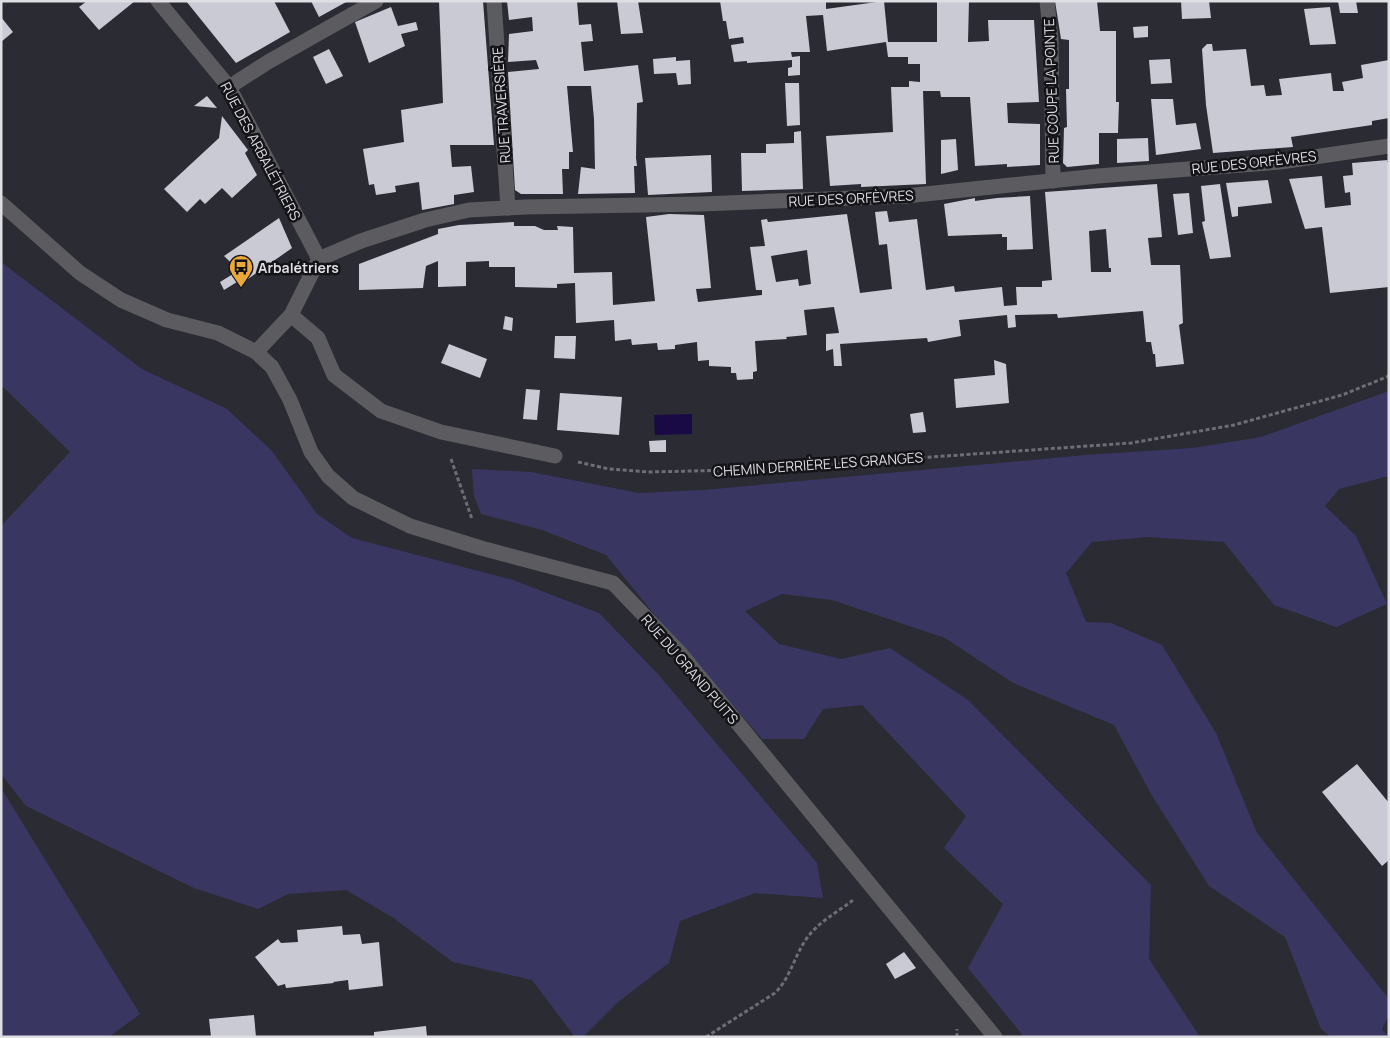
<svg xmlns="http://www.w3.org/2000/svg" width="1390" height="1038" viewBox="0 0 1390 1038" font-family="Manrope,sans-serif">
<rect width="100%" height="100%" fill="#2b2b33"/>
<g fill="#3a3662">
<polygon points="1,262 142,369 227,409 272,451 317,514 352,538 513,580 599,613 657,673 817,863 823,898 755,893 680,921 669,963 618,1002 583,1037 575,1037 532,980 453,962 392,917 346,890 288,894 258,909 194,888 26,806 1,774 1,526 70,452 1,385"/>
<polygon points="1389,391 1389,476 1339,489 1325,506 1356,536 1387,604 1336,627 1274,605 1224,542 1147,537 1092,542 1066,573 1086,622 1111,623 1162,645 1216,733 1257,833 1389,999 1389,1015 1382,1029 1388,1037 1331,1037 1321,1029 1285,937 1209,886 1151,794 1114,725 1013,683 945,638 832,600 782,594 745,611 779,644 841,659 890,648 968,700 1151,885 1149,959 1200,1037 1024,1037 968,968 1003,904 944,848 966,816 862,705 823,709 804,739 762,739 662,624 606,555 542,530 481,514 474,496 472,469 531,472 639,493 703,490 1086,455 1192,448 1261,437"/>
<polygon points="1,788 140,1014 109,1037 1,1037"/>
</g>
<polygon fill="#190a45" points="692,414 692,434 655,435 654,415"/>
<g fill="#cacad4" fill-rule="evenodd">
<polygon points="87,1 135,1 99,30 79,7"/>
<polygon points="186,1 274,1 290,32 236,63"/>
<polygon points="311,1 348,1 319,17"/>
<polygon points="439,1 483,1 494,145 450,145 452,167 471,166 474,192 454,195 454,204 422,210 419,182 395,186 396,192 376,195 374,184 369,185 363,149 404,142 401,110 443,103"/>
<polygon points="507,1 577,1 579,25 591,24 593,41 581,42 584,71 638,65 643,102 637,103 636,158 637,166 634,166 635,193 578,194 581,167 595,169 594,119 591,86 567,86 573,152 569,152 569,169 562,169 563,194 521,194 515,190 508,72 539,69 536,60 508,62 509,34 533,31 532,17 509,20"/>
<polygon points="617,1 638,1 643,33 621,34"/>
<polygon points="720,1 826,1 826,9 884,1 888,42 937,42 937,1 969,1 968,42 989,41 988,20 1034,20 1039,102 1007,103 1008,123 1040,124 1040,165 1007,167 1007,164 975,166 970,97 941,97 940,91 923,91 926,184 861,187 861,184 830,186 826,136 893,132 891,87 909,87 909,81 920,82 920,64 908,64 908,57 888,57 886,42 827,51 823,15 806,16 810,52 791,52 792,57 800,56 800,75 788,76 788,68 792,67 792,60 747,63 747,61 734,62 731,45 744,43 743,37 729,39 726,21 723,21"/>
<polygon points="1055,1 1097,1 1100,31 1116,31 1116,102 1119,102 1118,133 1099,133 1099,164 1067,167 1063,163 1064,128 1067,127 1066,89 1069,89 1069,40 1061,39"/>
<polygon points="1181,1 1209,1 1211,18 1182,19"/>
<polygon points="1338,1 1356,1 1358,13 1340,13"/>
<polygon points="391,7 398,26 416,22 418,30 401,34 405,46 369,63 355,22"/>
<polygon points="1330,7 1336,44 1310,45 1304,9"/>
<polygon points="1,17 13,32 1,42"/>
<polygon points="1148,26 1148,37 1134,38 1133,27"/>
<polygon points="1207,44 1212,44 1213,51 1246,49 1251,86 1264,85 1266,96 1282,95 1279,79 1331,73 1333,91 1344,91 1342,82 1363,78 1361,65 1389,60 1389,118 1372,121 1372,125 1291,137 1293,147 1213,153 1206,105 1202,49"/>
<polygon points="329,49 343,76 326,84 313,57"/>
<polygon points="676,57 676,61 690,60 691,84 678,85 676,73 654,74 653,59"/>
<polygon points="1170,59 1172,83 1151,84 1149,60"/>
<polygon points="785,83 799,83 800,125 787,126"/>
<polygon points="207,96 217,108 194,106"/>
<polygon points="1151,99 1173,99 1176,125 1196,123 1201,149 1156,155"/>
<polygon points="222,116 248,150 245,153 257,175 232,198 222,188 205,204 200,199 187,212 164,189 219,138"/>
<polygon points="801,131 803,189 742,191 741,153 766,153 766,144 794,143 794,132"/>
<polygon points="1148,138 1149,161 1117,163 1117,139"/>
<polygon points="956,139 958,170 941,174 941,140"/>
<polygon points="711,155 712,192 648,195 645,158"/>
<polygon points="1388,160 1387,162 1389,162 1389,287 1330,293 1322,227 1305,229 1289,179 1322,176 1325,208 1351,205 1350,192 1345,193 1343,176 1353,175 1352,163"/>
<polygon points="1268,180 1272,203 1238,207 1238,216 1232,217 1226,183"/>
<path d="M 1157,184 L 1162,237 L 1148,238 L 1151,265 L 1180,265 L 1183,323 L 1179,325 L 1184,364 L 1156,367 L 1155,354 L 1153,354 L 1151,342 L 1146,342 L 1143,311 L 1058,318 L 1057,314 L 1015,315 L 1016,327 L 1008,328 L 1007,315 L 959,320 L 961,336 L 928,342 L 927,338 L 840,344 L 842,366 L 834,366 L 833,349 L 826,351 L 826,334 L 839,333 L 834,307 L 804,310 L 807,335 L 786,337 L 787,339 L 755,341 L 757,371 L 753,372 L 753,379 L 737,380 L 736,373 L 731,373 L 731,367 L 709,366 L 709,360 L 698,361 L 697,342 L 675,345 L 675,349 L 658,350 L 657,343 L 632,345 L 631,339 L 615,341 L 614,320 L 576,323 L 575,283 L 557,284 L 557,288 L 515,287 L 515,267 L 489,267 L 489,261 L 466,262 L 466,286 L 438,287 L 438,261 L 426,266 L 423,288 L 359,290 L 359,264 L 438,234 L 438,229 L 459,225 L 514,222 L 514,226 L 535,226 L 544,230 L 558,230 L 557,226 L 573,227 L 574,273 L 612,272 L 613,305 L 655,301 L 646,217 L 669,214 L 704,215 L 711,288 L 696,289 L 698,302 L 762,295 L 762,290 L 756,290 L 750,247 L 765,246 L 761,220 L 767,219 L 768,222 L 847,214 L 860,293 L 892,289 L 887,244 L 879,245 L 875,212 L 887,211 L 889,222 L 917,219 L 926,290 L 954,286 L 955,292 L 1002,287 L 1004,306 L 1017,305 L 1016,287 L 1042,287 L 1042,281 L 1052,280 L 1045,192 ZM 1106,229 L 1109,268 L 1111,268 L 1111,272 L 1091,272 L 1089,231 ZM 807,250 L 811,284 L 799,286 L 798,279 L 776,282 L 771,256 Z"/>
<polygon points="1220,184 1231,257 1210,259 1202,222 1205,221 1201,186"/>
<polygon points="1189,193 1193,233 1178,235 1173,194"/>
<polygon points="1030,196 1033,249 1007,250 1007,237 1002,237 1002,234 948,236 944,204 975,198 975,201 997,198"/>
<polygon points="279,218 292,248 248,279 224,256"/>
<polygon points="233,274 237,282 224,290 220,282"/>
<polygon points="505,316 513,318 512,331 503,329"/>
<polygon points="555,336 576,336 575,359 554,358"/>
<polygon points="449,344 487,359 480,378 441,363"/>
<polygon points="994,360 1006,364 1009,403 956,408 954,379 995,375"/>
<polygon points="526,389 540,390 537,420 523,419"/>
<polygon points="560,393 622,397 619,435 557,430"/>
<polygon points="923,412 926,432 913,433 910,414"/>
<polygon points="666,440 666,452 650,452 649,441"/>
<polygon points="1357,764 1389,803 1389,860 1382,866 1322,792"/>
<polygon points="342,926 343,935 360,934 362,944 379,942 383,986 349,990 348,980 333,982 334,983 286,988 285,984 278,986 255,957 278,939 281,943 298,942 297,930"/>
<polygon points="904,952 916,968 895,979 886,964"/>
<polygon points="254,1015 256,1037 211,1037 209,1019"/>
<polygon points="426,1026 427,1037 374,1037 374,1032"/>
</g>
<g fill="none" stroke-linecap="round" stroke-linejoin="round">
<g stroke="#6d6d74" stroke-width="3" stroke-dasharray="4 2.5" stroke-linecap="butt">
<polyline points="451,459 472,519"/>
<polyline points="578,462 609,469 648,472 779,469 860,462 1131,443 1234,425 1342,395 1389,376"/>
<path d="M 706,1037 L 775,993 C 791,977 794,956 807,938 C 818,922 838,912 853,900"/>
<polyline points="957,1037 957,1029"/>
</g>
<g stroke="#5c5c60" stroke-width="15">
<polyline points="158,1 229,87 319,259"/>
<polyline points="494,1 508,208"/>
<polyline points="1047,1 1051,40 1053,181"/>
<polyline points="229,87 268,62 376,1"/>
<polyline points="1,203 80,273 121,300 167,320 218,333 256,352 272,367 290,400 311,452 328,476 353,498 410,526 481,548 613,583 681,654 995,1037"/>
<polyline points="319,259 361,241 425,220 469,210 525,207 701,204 906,196 1098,176 1280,162 1389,146"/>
<polyline points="291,315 318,338 334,375 381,411 441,432 555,456"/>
<polyline points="256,352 291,315 319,259"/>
</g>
</g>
<defs>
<g id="bus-pin" transform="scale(1.25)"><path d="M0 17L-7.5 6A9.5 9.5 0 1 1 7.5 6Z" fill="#eba93a" stroke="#141418"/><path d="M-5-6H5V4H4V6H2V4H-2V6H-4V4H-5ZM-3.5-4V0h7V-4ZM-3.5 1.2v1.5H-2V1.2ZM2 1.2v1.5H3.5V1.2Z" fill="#111"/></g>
</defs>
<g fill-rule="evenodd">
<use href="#bus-pin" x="241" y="267"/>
</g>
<g text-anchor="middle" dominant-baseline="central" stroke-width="5" stroke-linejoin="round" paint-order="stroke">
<g font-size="14" fill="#dedee3" stroke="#141418">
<text transform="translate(1051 91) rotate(-92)">RUE COUPE LA POINTE</text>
<text transform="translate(501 105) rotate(-94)">RUE TRAVERSIÈRE</text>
<text transform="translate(261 151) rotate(62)">RUE DES ARBALÉTRIERS</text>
<text transform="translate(1254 162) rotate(-6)">RUE DES ORFÈVRES</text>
<text transform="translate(851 198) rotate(-3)">RUE DES ORFÈVRES</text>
<text transform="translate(818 464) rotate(-4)">CHEMIN DERRIÈRE LES GRANGES</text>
<text transform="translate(690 669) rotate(49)">RUE DU GRAND PUITS</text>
</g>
<g font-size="14" font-weight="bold" fill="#dedee3" stroke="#141418" text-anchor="start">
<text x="258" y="267">Arbalétriers</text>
</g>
</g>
<rect width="1390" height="1038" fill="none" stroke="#dedee3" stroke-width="5"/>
</svg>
